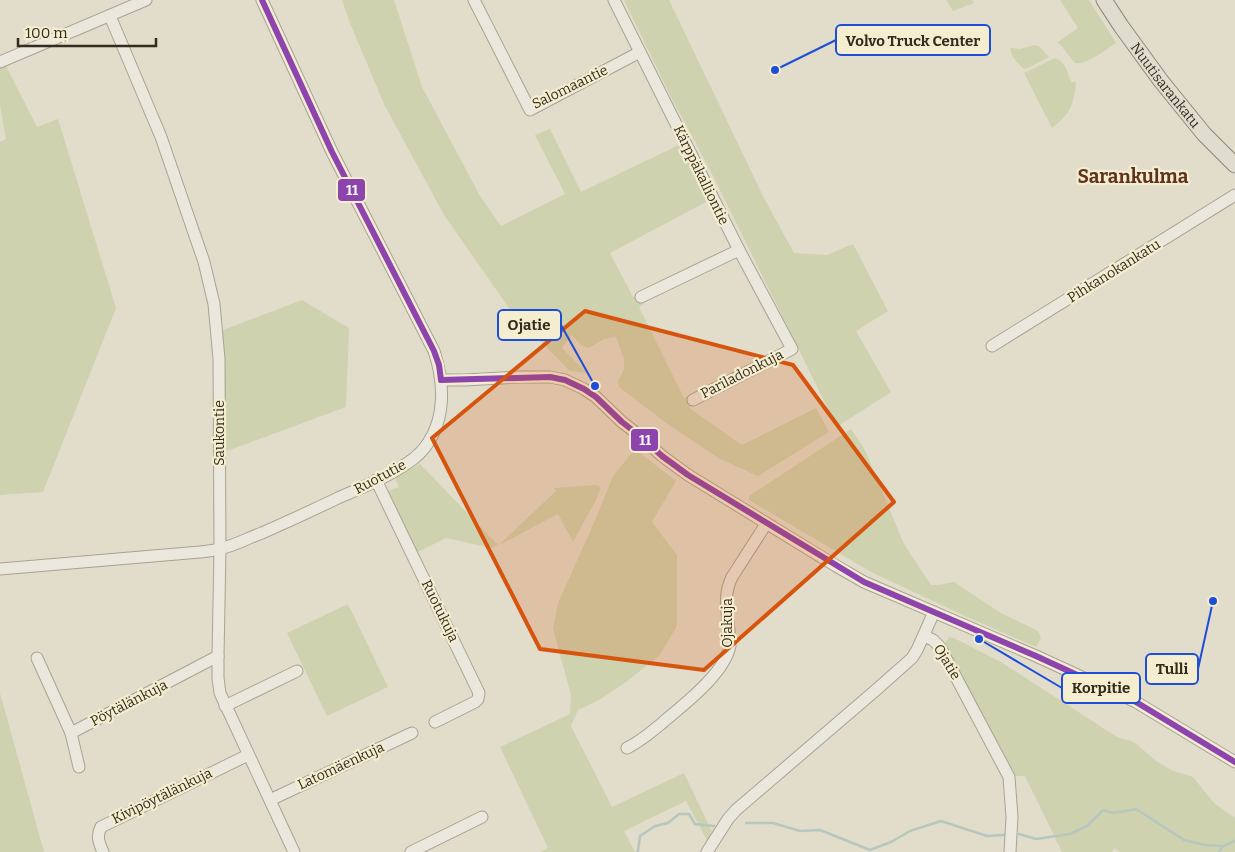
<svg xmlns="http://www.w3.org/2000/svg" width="1235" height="852" viewBox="0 0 1235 852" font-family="Bitter,serif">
<rect width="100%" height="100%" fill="#e2ddcb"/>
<g fill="#ced2ae">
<polygon points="342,0 394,0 422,87 480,196 501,226 565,194 535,135 550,129 581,192 683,143 701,181 708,201 610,253 633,297 639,295 644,304 639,307 684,398 688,396 693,405 689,408 742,445 816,408 829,432 758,476 720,459 666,423 619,387 618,381 624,369 624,359 616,337 604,339 589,348 581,345 572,335 562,348 587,373 570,371 511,311 444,215 384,104 350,23"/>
<polygon points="624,0 669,0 764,198 794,253 827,255 853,244 888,311 856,331 891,392 838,426 836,425 709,168 671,97"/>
<polygon points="946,0 972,0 974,3 953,11"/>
<path d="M 1060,0 L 1089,0 L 1116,43 C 1105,50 1087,65 1075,63 L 1058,42 L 1078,28 Z"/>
<path d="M 1034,45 L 1039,46 L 1049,57 L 1028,68 L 1024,69 C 1018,64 1011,57 1010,48 L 1020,49 Z"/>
<path d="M 1055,58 C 1065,61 1068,73 1071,82 L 1076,82 C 1074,105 1070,114 1052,128 L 1024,73 Z"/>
<polygon points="6,66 37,127 58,119 116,308 43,492 0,495 0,142 6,139 0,106 0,68"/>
<polygon points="302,300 349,328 346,407 224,452 223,330"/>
<polygon points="851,429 865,450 904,544 931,585 939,585 954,582 1001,613 1038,631 1041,638 1036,647 965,616 871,572 749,500 749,496"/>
<polygon points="635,449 676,481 652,522 677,555 677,626 659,656 626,682 599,700 578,710 571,726 612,807 684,773 712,832 707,840 686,801 624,831 635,852 540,852 548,848 500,747 570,714 571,695 553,629 558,603 594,523 613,476"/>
<polygon points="420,464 498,545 491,548 446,538 418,552 388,491 399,487 395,477"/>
<polygon points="596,485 601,487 596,500 573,542 558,514 499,545 556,491 554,488"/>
<polygon points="348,604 388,687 327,716 287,633"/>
<polygon points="949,637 954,638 1001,662 1117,737 1134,742 1156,761 1173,771 1193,777 1214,803 1235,818 1235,852 1120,852 1114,848 1112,852 1062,852 1025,776 1016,776 948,652 944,644"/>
<polygon points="0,693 44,852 0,852"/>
</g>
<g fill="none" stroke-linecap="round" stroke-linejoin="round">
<g stroke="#b6c7be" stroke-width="2.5">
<polyline points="746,823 773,823 800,831 820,830 870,850 891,842 910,831 941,821 987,836 1004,835"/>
<polyline points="1019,834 1036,839 1070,834 1087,826 1103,810 1114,813 1136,809 1184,840 1205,845 1223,846"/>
<polyline points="637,852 638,851 640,836 655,826 668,823 679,814 689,814 695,824 714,826"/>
<polyline points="1219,852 1223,846 1235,841"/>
</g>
<g stroke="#a7a294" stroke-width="13">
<g id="minor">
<polyline points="474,0 530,110 640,52"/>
<polyline points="614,0 739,250 792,349 693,400"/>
<polyline points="110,16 161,137 204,262 214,304 219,359 220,549 218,656 218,678 220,693 294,852"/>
<polyline points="0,62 146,0"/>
<polyline points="641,297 739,250"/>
<polyline points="992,346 1235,195"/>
<polyline points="441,380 465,380 519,377 550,377 565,380 584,389 596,397 622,422 640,436 662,456 688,475 836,566 864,582 1036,656 1136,702 1235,762"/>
<polyline points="376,480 479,693 478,699 475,702 435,722"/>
<path d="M 0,569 L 200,552 C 206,551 213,551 219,549 C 234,546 248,538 262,533 C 287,522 313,510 338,498 C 361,488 386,478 406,464 C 414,459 423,451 428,443 C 446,416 444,381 434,351 L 332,152 L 262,0"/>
<polyline points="924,636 933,640 940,647 1009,777 1012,817 1010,852"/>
<polyline points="37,658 71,733"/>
<polyline points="225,706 297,671"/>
<path d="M 627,748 C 643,740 655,729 668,718 C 687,702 725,672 730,646 C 730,641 729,635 729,630 C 727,611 723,595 732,577 L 766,524"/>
<polyline points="79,767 71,733 218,656"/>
<polyline points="270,800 412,733"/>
<path d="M 103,852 C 99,843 96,836 101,827 L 248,755"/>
<polyline points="411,852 482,817"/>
<polyline points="707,852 728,819 736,810 876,690 912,658 917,650 934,612"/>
</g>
</g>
<g stroke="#8c877b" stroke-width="17">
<g id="major">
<path id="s1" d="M 1104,0 L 1121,26 L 1161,81 L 1204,134 L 1235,165"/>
</g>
</g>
<use href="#minor" stroke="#eae7dc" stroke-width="11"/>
<use href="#major" stroke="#e1ddce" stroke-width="15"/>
<g stroke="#f4edd0" stroke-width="10">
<g id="bus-1">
<polyline points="262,0 332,152 434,351 439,365 441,380"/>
<polyline points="441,380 550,377 565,380 584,389 596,397 622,422 640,436 662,456 688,475 864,582 1036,656 1136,702 1235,762"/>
</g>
</g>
<use href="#bus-1" stroke="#8e44ad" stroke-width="6"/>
</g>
<path fill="#d6540e" fill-opacity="0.2" stroke="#d6540e" stroke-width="4" stroke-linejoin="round" d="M 585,311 L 793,365 L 894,502 L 704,670 L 540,649 L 432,438 Z"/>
<g text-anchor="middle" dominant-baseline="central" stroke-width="4.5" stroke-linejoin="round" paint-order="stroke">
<g font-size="14" fill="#352b1d" stroke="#f4edd0">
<text stroke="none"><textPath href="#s1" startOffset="105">Nuutisarankatu</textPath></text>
<text transform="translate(570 87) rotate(-26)">Salomaantie</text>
<text transform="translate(701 175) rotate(64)">Kärppäkalliontie</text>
<text transform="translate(1114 271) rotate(-32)">Pihkanokankatu</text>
<text transform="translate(742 374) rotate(-27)">Pariladonkuja</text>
<text transform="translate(219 433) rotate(-90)">Saukontie</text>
<text transform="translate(380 477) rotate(-28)">Ruotutie</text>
<text transform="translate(440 611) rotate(64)">Ruotukuja</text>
<text transform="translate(727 623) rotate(-90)">Ojakuja</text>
<text transform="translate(947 662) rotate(59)">Ojatie</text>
<text transform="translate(129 703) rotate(-27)">Pöytälänkuja</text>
<text transform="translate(341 766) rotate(-25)">Latomäenkuja</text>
<text transform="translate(162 796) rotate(-26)">Kivipöytälänkuja</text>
</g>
<g font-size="19" font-weight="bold" fill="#60321e" stroke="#f4edd0">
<text x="1133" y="176">Sarankulma</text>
</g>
</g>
<path fill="none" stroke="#1d4ed8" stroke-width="2" d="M775 70L836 40M595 386L561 325M1213 601L1198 669M979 639L1062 688"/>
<g fill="#1d4ed8" stroke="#f4edd0" stroke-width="2">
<circle cx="775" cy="70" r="5"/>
<circle cx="595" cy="386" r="5"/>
<circle cx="1213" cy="601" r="5"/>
<circle cx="979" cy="639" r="5"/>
</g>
<g fill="#f4edd0" stroke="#1d4ed8" stroke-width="2">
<rect x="836" y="25" width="154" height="30" rx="5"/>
<rect x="498" y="310" width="63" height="30" rx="5"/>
<rect x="1146" y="654" width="52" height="30" rx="5"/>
<rect x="1062" y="673" width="78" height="30" rx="5"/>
</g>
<g font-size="15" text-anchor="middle" font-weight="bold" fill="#352b1d">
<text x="913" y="46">Volvo Truck Center</text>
<text x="529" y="330">Ojatie</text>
<text x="1172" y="674">Tulli</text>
<text x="1101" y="693">Korpitie</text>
</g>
<g stroke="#f4edd0" stroke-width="2">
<rect x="337" y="178" width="29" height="24" rx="5" fill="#8e44ad"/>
<rect x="630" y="428" width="29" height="24" rx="5" fill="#8e44ad"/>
</g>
<g font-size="14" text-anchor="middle" font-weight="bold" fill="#fff">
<text x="352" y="195">11</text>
<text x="645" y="445">11</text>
</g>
<path d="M18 38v8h138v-8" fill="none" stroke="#352b1d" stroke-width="2.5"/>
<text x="25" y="38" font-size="15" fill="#352b1d" stroke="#f4edd0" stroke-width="4" paint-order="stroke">100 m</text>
</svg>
